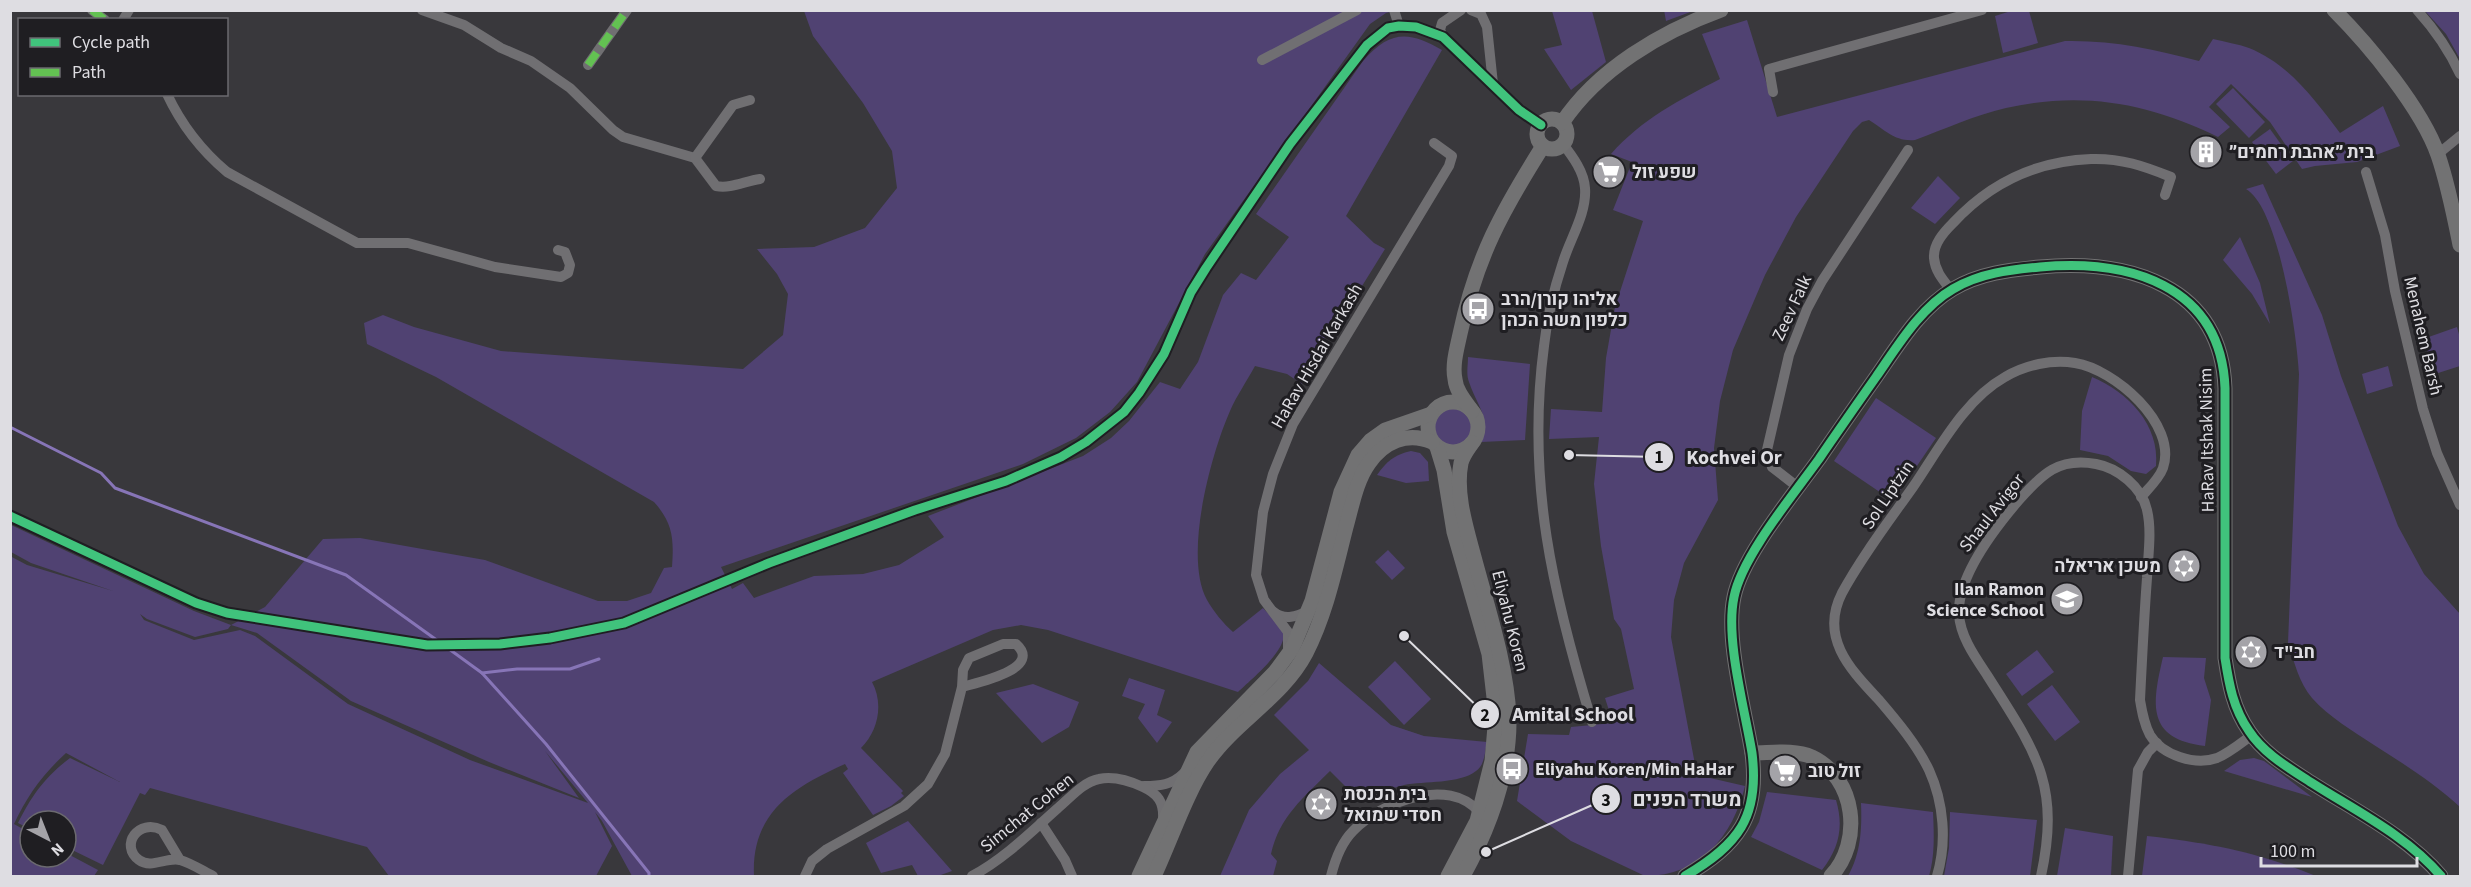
<svg xmlns="http://www.w3.org/2000/svg" width="2471" height="887" viewBox="0 0 2471 887" font-family="'Source Sans 3',Heebo,sans-serif">
<rect width="100%" height="100%" fill="#39383c"/>
<g fill="#504272" fill-rule="evenodd">
<polygon points="1664,10 1693,10 1693,11 1666,21"/>
<path d="M 804,11 L 1395,11 L 1386,13 L 1370,24 L 1205,254 L 1137,382 L 1110,412 L 1076,438 L 1023,464 L 721,567 L 732,589 L 743,583 L 754,598 L 814,576 L 863,574 L 899,565 L 944,537 L 928,516 L 1083,456 L 1111,438 L 1129,421 L 1160,382 L 1180,389 L 1198,362 L 1223,295 L 1241,273 L 1256,280 L 1289,237 L 1256,214 L 1363,61 C 1390,30 1409,31 1442,50 L 1346,216 L 1374,243 L 1385,249 L 1349,307 L 1343,305 L 1317,352 L 1321,356 L 1302,384 L 1287,374 L 1255,366 C 1247,381 1237,395 1230,411 C 1211,454 1183,556 1207,600 C 1214,612 1223,623 1233,632 L 1263,608 C 1269,615 1278,621 1282,629 C 1293,646 1249,681 1238,692 L 1048,630 L 1021,625 L 993,630 L 872,682 C 884,704 878,731 861,748 L 903,791 L 901,793 L 904,796 L 891,806 L 873,815 L 843,773 L 848,769 L 845,764 C 794,787 751,812 754,876 L 632,876 L 602,821 L 595,812 L 612,846 L 596,876 L 389,876 L 367,847 L 150,788 L 145,795 L 140,793 L 103,865 L 66,847 L 66,821 L 30,821 L 30,829 L 18,823 C 32,795 45,777 70,758 L 120,782 L 66,753 C 43,774 27,796 14,824 L 30,833 L 30,857 L 66,857 L 66,853 L 98,870 L 94,876 L 11,876 L 10,556 L 27,565 L 113,591 L 31,563 L 11,552 L 11,525 L 194,611 L 231,625 L 265,607 L 323,539 L 360,538 L 485,560 L 598,601 L 627,601 L 651,593 L 664,568 L 672,567 C 674,539 673,523 654,502 L 436,377 L 367,344 L 364,323 L 383,315 L 414,327 L 501,351 L 743,369 L 783,335 L 788,294 L 777,274 L 757,249 L 814,247 L 865,228 L 897,188 L 892,151 L 863,103 L 813,36 ZM 140,614 L 147,619 L 195,637 L 228,629 L 231,625 L 257,633 L 351,701 L 489,762 L 579,798 L 545,751 L 588,803 L 470,760 L 348,704 L 255,636 L 240,630 L 194,640 L 144,620 Z"/>
<polygon points="1552,11 1592,11 1606,62 1571,90 1544,49 1562,45"/>
<polygon points="2011,11 2029,11 2038,43 2003,53 1995,16"/>
<polygon points="2425,11 2460,11 2460,59 2446,34"/>
<path d="M 1747,20 L 1777,117 L 2065,41 C 2112,40 2154,49 2199,61 L 2213,39 C 2225,42 2238,44 2249,48 C 2289,64 2315,100 2340,133 L 2383,106 L 2400,146 L 2357,162 L 2315,166 L 2302,169 L 2270,122 L 2231,84 L 2209,107 L 2230,127 L 2218,137 C 2148,103 2083,91 2006,108 C 1975,115 1945,129 1915,140 C 1895,142 1885,130 1869,120 L 1862,122 L 1853,131 L 1796,217 L 1765,275 L 1733,350 L 1720,401 L 1714,448 L 1718,500 L 1684,563 L 1674,600 L 1671,637 L 1697,775 L 1745,786 C 1733,836 1700,876 1645,876 L 1571,841 L 1517,801 L 1528,734 L 1569,735 L 1571,727 L 1613,723 L 1605,698 L 1634,689 L 1621,629 L 1614,619 L 1601,546 L 1594,484 L 1599,437 L 1549,439 L 1551,409 L 1602,412 L 1606,358 L 1615,307 L 1643,221 L 1613,210 L 1632,162 L 1611,154 C 1642,119 1679,100 1720,79 L 1702,34 Z"/>
<polygon points="2233,88 2265,122 2249,138 2216,104"/>
<polygon points="2270,129 2293,161 2276,174 2252,142"/>
<polygon points="1938,176 1960,198 1935,224 1911,208"/>
<path d="M 2263,184 L 2322,315 L 2341,376 L 2398,526 L 2424,574 L 2460,614 L 2460,807 C 2434,783 2404,764 2374,745 C 2353,731 2329,717 2312,698 C 2299,683 2294,661 2288,643 L 2299,374 C 2297,335 2279,208 2246,189 Z"/>
<polygon points="2240,237 2260,283 2270,324 2252,294 2223,260"/>
<polygon points="2457,327 2460,338 2460,366 2435,374 2423,339"/>
<path d="M 1468,357 L 1530,364 L 1525,440 L 1481,442 C 1491,417 1476,404 1469,382 C 1466,374 1468,366 1468,357 Z"/>
<polygon points="2388,366 2393,386 2367,394 2362,374"/>
<path d="M 2092,377 C 2128,392 2160,425 2156,466 L 2146,474 L 2131,471 L 2108,456 L 2080,450 L 2082,411 Z"/>
<polygon points="1876,398 1936,438 1893,501 1834,461"/>
<circle cx="1453" cy="427" r="20"/>
<path d="M 1411,451 L 1420,453 L 1428,462 L 1429,481 L 1406,483 L 1377,475 C 1387,461 1394,455 1411,451 Z"/>
<polygon points="1388,550 1405,568 1392,580 1375,562"/>
<polygon points="2037,650 2054,672 2022,696 2006,674"/>
<path d="M 2163,657 L 2206,658 L 2204,678 L 2211,700 L 2205,746 C 2146,739 2152,704 2163,657 Z"/>
<polygon points="1395,661 1431,699 1404,725 1368,687"/>
<path d="M 1319,663 L 1391,725 L 1424,736 L 1487,742 C 1485,751 1485,765 1476,771 C 1460,784 1424,781 1404,785 C 1389,789 1374,794 1360,801 L 1330,771 C 1304,797 1279,817 1271,854 L 1277,861 L 1273,876 L 1220,876 L 1249,810 L 1280,774 L 1309,750 L 1274,715 L 1308,681 Z"/>
<polygon points="1129,678 1165,690 1157,715 1172,722 1157,743 1138,718 1145,704 1122,696"/>
<polygon points="1033,684 1079,702 1069,727 1042,743 996,693"/>
<polygon points="2052,685 2080,722 2055,741 2027,704"/>
<polygon points="2254,758 2264,761 2312,797 2224,771 2240,760"/>
<path d="M 1767,792 L 1836,800 C 1844,827 1839,848 1822,870 L 1751,837 L 1759,822 Z"/>
<path d="M 1861,803 L 1933,812 C 1934,834 1935,856 1929,876 L 1848,876 C 1861,853 1862,829 1861,803 Z"/>
<polygon points="1950,812 2037,820 2030,876 1944,876 1949,848"/>
<polygon points="908,821 952,871 938,876 918,876 912,865 881,873 866,843"/>
<polygon points="2065,828 2113,836 2111,876 2057,876"/>
<path d="M 2147,836 C 2210,843 2257,852 2316,876 L 2142,876 Z"/>
</g>
<g fill="none" stroke-linecap="round" stroke-linejoin="round">
<g stroke="#8775b7" stroke-width="3">
<polyline points="10,427 101,473 115,488 346,575 438,641"/>
<polyline points="449,649 482,673 517,669 570,669 599,659"/>
<polyline points="482,673 546,744 649,873 649,876"/>
</g>
<g stroke="#706f72" stroke-width="10">
<polyline points="92,10 105,20"/>
<path d="M 422,10 L 464,25 L 501,48 L 531,61 L 570,88 L 613,130 L 623,137 L 695,158 L 716,186 C 731,189 745,181 760,179"/>
<polyline points="1394,10 1399,26"/>
<polyline points="1471,10 1481,14 1487,27 1493,84"/>
<path d="M 2417,10 C 2435,30 2449,50 2460,74"/>
<polyline points="123,20 129,10"/>
<polyline points="1443,37 1440,30 1442,23 1461,10"/>
<polyline points="1262,60 1357,10"/>
<polyline points="588,65 627,10"/>
<polyline points="1773,92 1769,69 1982,10"/>
<path d="M 167,94 C 181,124 202,151 227,172 L 357,243 L 408,243 L 495,267 L 561,277 L 568,273 L 570,265 L 565,252 L 558,250"/>
<path d="M 1563,144 C 1573,157 1584,172 1585,188 C 1587,213 1570,239 1563,262 C 1554,289 1547,318 1544,346 C 1526,482 1553,594 1592,722"/>
<polyline points="2438,154 2460,136"/>
<polyline points="695,158 733,105 750,100"/>
<polyline points="2366,172 2385,235 2395,291 2423,409 2437,453 2460,505"/>
<path d="M 1951,290 C 1943,280 1935,271 1934,258 C 1933,244 1944,232 1953,223 C 1990,183 2037,161 2091,159 C 2121,158 2144,166 2171,177 L 2165,195"/>
<polyline points="1799,488 1772,467 1767,450 1789,355 1807,309 1822,281 1908,150"/>
<polyline points="10,516 196,603 227,613 427,645 500,644 550,638 624,623 769,563 915,510 1006,481 1061,457 1086,442 1124,412 1139,393 1164,354 1191,292 1206,268 1290,144 1367,45 1388,28 1399,26 1416,27 1443,37 1519,110 1541,125"/>
<path d="M 1274,612 C 1285,621 1297,616 1308,611"/>
<polyline points="1288,651 1288,632 1264,600 1256,575 1263,512 1273,474 1293,424 1449,166 1452,156 1434,143"/>
<path d="M 1144,786 C 1160,786 1172,785 1184,773"/>
<polyline points="1041,823 1065,860 1072,876"/>
<path d="M 180,860 L 162,830 C 139,818 119,845 139,860 C 151,869 166,857 180,860 C 191,863 203,871 213,876"/>
<path d="M 805,876 L 812,861 L 827,849 L 904,806 L 928,784 L 945,754 L 962,687 L 963,670 L 969,658 L 1003,644 L 1016,644 C 1044,669 976,683 962,687"/>
<path d="M 972,876 C 1004,859 1031,832 1058,808 C 1070,798 1083,782 1099,779 C 1113,776 1130,781 1143,787 C 1158,794 1164,802 1163,819"/>
<path d="M 1331,876 C 1335,860 1341,843 1353,831 C 1381,802 1449,776 1479,812"/>
<path d="M 1937,876 C 1947,842 1944,803 1929,770 C 1917,745 1897,721 1879,700 C 1851,670 1819,638 1842,593 C 1862,556 1889,521 1913,487 C 1939,449 1964,400 2005,377 C 2025,365 2052,359 2075,363 C 2114,369 2178,424 2163,468 C 2159,479 2149,488 2141,497"/>
<path d="M 2041,876 C 2061,783 2035,751 1987,675 C 1975,657 1960,636 1959,614 C 1957,576 1995,528 2019,500 C 2042,474 2059,457 2096,464 C 2118,468 2142,487 2147,510 C 2152,531 2148,556 2147,578 C 2144,618 2142,659 2140,700 C 2142,712 2144,724 2150,735 C 2162,755 2195,766 2217,758 C 2229,753 2241,743 2252,735"/>
<polyline points="2128,876 2138,770 2148,752 2157,743"/>
</g>
<g stroke="#727273" stroke-width="15">
<path d="M 2334,10 C 2369,45 2422,109 2438,155 C 2448,184 2454,215 2460,245"/>
<circle cx="1552" cy="134" r="15"/>
<path d="M 1562,123 C 1598,69 1661,32 1721,10"/>
<circle cx="1453" cy="427" r="25"/>
<path d="M 1472,411 C 1465,401 1456,391 1455,379 C 1452,365 1457,348 1460,334 C 1476,258 1502,211 1543,146"/>
<polyline points="1437,447 1444,470 1454,532 1489,654 1496,715 1492,761 1477,821 1448,876"/>
<path d="M 1752,753 C 1771,753 1794,749 1812,757 C 1856,778 1863,842 1831,876"/>
<polyline points="1139,876 1197,752 1275,672 1292,649 1312,601 1341,492 1358,455 1371,440 1385,430 1431,414"/>
<path d="M 1154,876 C 1170,842 1187,791 1208,761 C 1236,721 1283,697 1306,653 C 1326,614 1335,570 1346,527 C 1352,506 1356,481 1369,463 C 1384,442 1407,431 1432,442"/>
<path d="M 1463,876 C 1490,827 1510,774 1509,717 C 1507,666 1487,606 1474,557 C 1466,527 1455,493 1461,463 C 1463,455 1468,449 1472,443"/>
<path d="M 1685,876 C 1738,845 1760,817 1752,753 C 1745,710 1725,639 1734,597 C 1742,556 1794,494 1819,459 C 1838,431 1857,404 1876,377 C 1897,347 1920,308 1953,289 C 1980,273 2009,270 2040,267 C 2127,259 2221,284 2225,388 L 2225,658 C 2229,684 2233,708 2249,731 C 2264,754 2289,768 2312,783 C 2356,811 2407,836 2441,876"/>
</g>
<g stroke="#63c152" stroke-width="8" stroke-dasharray="15 8" stroke-linecap="butt">
<polyline points="92,10 105,20"/>
<polyline points="588,65 627,10"/>
</g>
<g stroke="#1f1e22" stroke-width="13">
<g id="cycleway">
<polyline points="10,516 196,603 227,613 427,645 500,644 550,638 624,623 769,563 915,510 1006,481 1061,457 1086,442 1124,412 1139,393 1164,354 1191,292 1206,268 1290,144 1367,45 1388,28 1399,26 1416,27 1443,37 1519,110 1541,125"/>
<path d="M 1685,876 C 1738,845 1760,817 1752,753 C 1745,710 1725,639 1734,597 C 1742,556 1794,494 1819,459 C 1838,431 1857,404 1876,377 C 1897,347 1920,308 1953,289 C 1980,273 2009,270 2040,267 C 2127,259 2221,284 2225,388 L 2225,658 C 2229,684 2233,708 2249,731 C 2264,754 2289,768 2312,783 C 2356,811 2407,836 2441,876"/>
</g>
</g>
<use href="#cycleway" stroke="#40c37c" stroke-width="9"/>
</g>
<defs>
<g id="building-disc" transform="scale(1.725)"><circle r="9.5" fill="#a4a3a8" stroke="#1f1e22"/><path d="M-4-6H4V6H1V3H-1V6H-4ZM-2.5-4.3h1.7v1.8h-1.7ZM.8-4.3h1.7v1.8H.8ZM-2.5-1h1.7V.8h-1.7ZM.8-1h1.7V.8H.8Z" fill="#fff"/></g>
<g id="supermarket-disc" transform="scale(1.725)"><circle r="9.5" fill="#a4a3a8" stroke="#1f1e22"/><path d="M-6-5.5h2.5l.6 2H6L4.5 2H-2.5L-4.4-4H-6ZM-1.5 3.2a1.3 1.3 0 1 0 .1 0ZM3 3.2a1.3 1.3 0 1 0 .1 0Z" fill="#fff"/></g>
<g id="bus-disc" transform="scale(1.725)"><circle r="9.5" fill="#a4a3a8" stroke="#1f1e22"/><path d="M-5-6H5V4H4V6H2V4H-2V6H-4V4H-5ZM-3.5-4V0h7V-4ZM-3.5 1.2v1.5H-2V1.2ZM2 1.2v1.5H3.5V1.2Z" fill="#fff"/></g>
<g id="synagogue-disc" transform="scale(1.725)"><circle r="9.5" fill="#a4a3a8" stroke="#1f1e22"/><path d="M0-6.5L5.6 3.2H-5.6ZM0 6.5L5.6-3.2H-5.6Z" fill="#fff"/></g>
<g id="school-disc" transform="scale(1.725)"><circle r="9.5" fill="#a4a3a8" stroke="#1f1e22"/><path d="M0-5L7-2L0 1L-7-2ZM-4 1L0 2.5L4 1V4Q0 6-4 4Z" fill="#fff"/></g>
</defs>
<g fill-rule="evenodd">
<use href="#building-disc" x="2206" y="152"/>
<use href="#supermarket-disc" x="1609" y="172"/>
<use href="#bus-disc" x="1478" y="309"/>
<use href="#synagogue-disc" x="2184" y="566"/>
<use href="#school-disc" x="2067" y="599"/>
<use href="#synagogue-disc" x="2251" y="652"/>
<use href="#bus-disc" x="1512" y="769"/>
<use href="#supermarket-disc" x="1785" y="771"/>
<use href="#synagogue-disc" x="1321" y="804"/>
</g>
<g text-anchor="middle" dominant-baseline="central" stroke-width="6" stroke-linejoin="round" paint-order="stroke">
<g font-size="18" font-weight="bold" fill="#dedde2" stroke="#1f1e22" text-anchor="start">
<text x="2229" y="152">בית ״אהבת רחמים״</text>
<text x="1632" y="172">שפע זול</text>
<text x="1501" y="299">אליהו קורן/הרב<tspan x="1501" dy="21">כלפון משה הכהן</tspan></text>
<text x="2161" y="566" text-anchor="end">משכן אריאלה</text>
<text x="2044" y="589" text-anchor="end">Ilan Ramon<tspan x="2044" dy="21">Science School</tspan></text>
<text x="2274" y="652">חב"ד</text>
<text x="1535" y="769">Eliyahu Koren/Min HaHar</text>
<text x="1808" y="771">זול טוב</text>
<text x="1344" y="794">בית הכנסת<tspan x="1344" dy="21">חסדי שמואל</tspan></text>
</g>
<g font-size="18" fill="#dedde2" stroke="#1f1e22">
<text transform="translate(1792 308) rotate(-65)">Zeev Falk</text>
<text transform="translate(2423 336) rotate(77)">Menahem Barsh</text>
<text transform="translate(1317 356) rotate(-60)">HaRav Hisdai Karkash</text>
<text transform="translate(2207 440) rotate(-91)">HaRav Itshak Nisim</text>
<text transform="translate(1888 495) rotate(-56)">Sol Liptzin</text>
<text transform="translate(1992 513) rotate(-52)">Shaul Avigor</text>
<text transform="translate(1510 621) rotate(76)">Eliyahu Koren</text>
<text transform="translate(1027 813) rotate(-39)">Simchat Cohen</text>
</g>
</g>
<path fill="none" stroke="#dedde2" stroke-width="2" d="M1569 455L1659 457M1404 636L1485 714M1486 852L1606 799"/>
<g fill="#dedde2" stroke="#1f1e22" stroke-width="2">
<circle cx="1569" cy="455" r="6"/>
<circle cx="1404" cy="636" r="6"/>
<circle cx="1486" cy="852" r="6"/>
<circle cx="1659" cy="457" r="15"/>
<circle cx="1485" cy="714" r="15"/>
<circle cx="1606" cy="799" r="15"/>
</g>
<g font-size="18" text-anchor="middle" font-weight="bold" fill="#111">
<text x="1659" y="463">1</text>
<text x="1485" y="721">2</text>
<text x="1606" y="806">3</text>
</g>
<g font-size="20" text-anchor="middle" font-weight="bold" fill="#dedde2" stroke="#1f1e22" stroke-width="6" stroke-linejoin="round" paint-order="stroke">
<text x="1734" y="464">Kochvei Or</text>
<text x="1573" y="721">Amital School</text>
<text x="1687" y="806">משרד הפנים</text>
</g>
<rect width="2471" height="887" fill="none" stroke="#dedde2" stroke-width="24"/>
<rect x="18" y="18" width="210" height="78" fill="#1f1e22" stroke="#6b6a6f" stroke-width="1.5"/>
<rect x="30" y="38" width="30" height="9" fill="#40c37c" stroke="#6b6a6f" stroke-width="1.5"/>
<text x="72" y="48" font-size="18" fill="#dedde2">Cycle path</text>
<rect x="30" y="68" width="30" height="9" fill="#63c152" stroke="#6b6a6f" stroke-width="1.5"/>
<text x="72" y="78" font-size="18" fill="#dedde2">Path</text>
<g transform="translate(48 839) rotate(138)"><circle r="28" fill="#1f1e22" stroke="#6b6a6f" stroke-width="1.5"/>
<path d="M0-4.5L10 22L0 15L-10 22Z" fill="#a4a3a8"/>
<text y="-9" font-size="16" font-weight="bold" text-anchor="middle" fill="#dedde2">N</text>
</g>
<path d="M2261 857v9h156v-9" fill="none" stroke="#dedde2" stroke-width="3"/>
<text x="2270" y="857" font-size="18" fill="#dedde2" stroke="#1f1e22" stroke-width="4.5" paint-order="stroke">100 m</text>
</svg>
